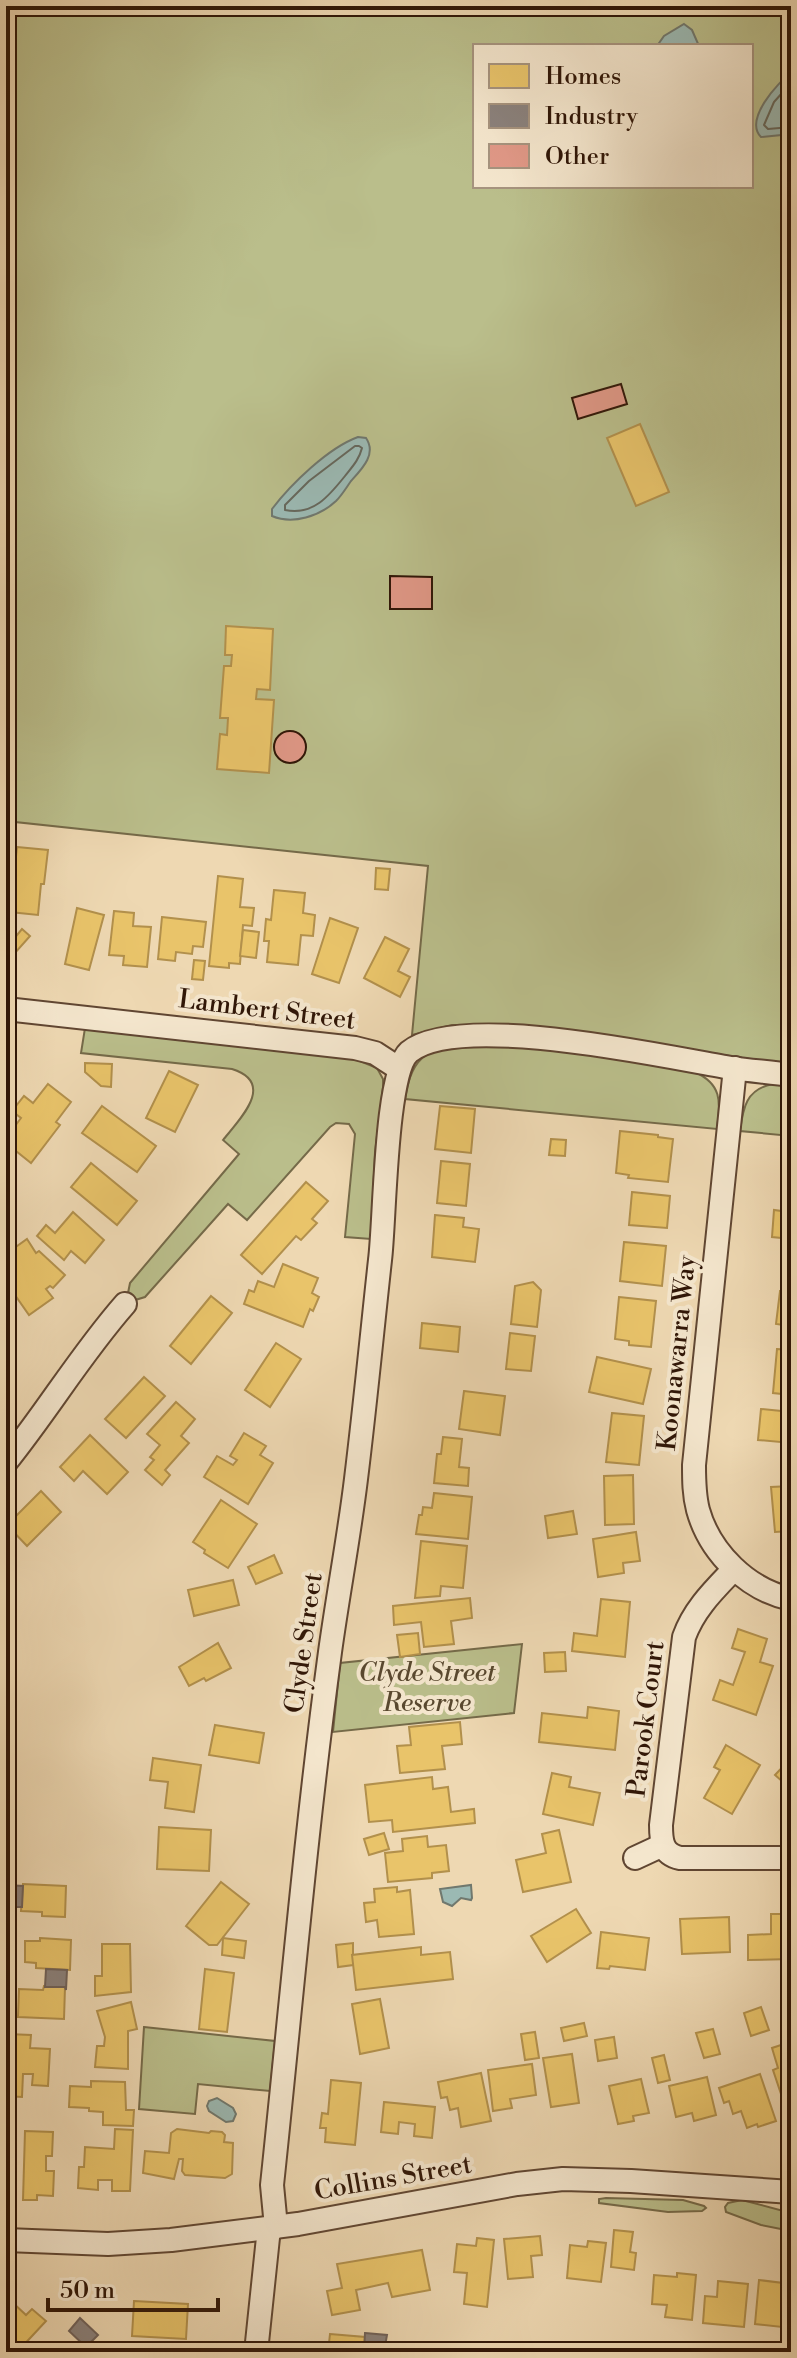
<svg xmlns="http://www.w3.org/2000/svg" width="797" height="2358" viewBox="0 0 797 2358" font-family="'Libre Bodoni',serif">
<rect width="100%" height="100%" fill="#eed8b2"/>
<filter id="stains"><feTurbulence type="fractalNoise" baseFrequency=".0025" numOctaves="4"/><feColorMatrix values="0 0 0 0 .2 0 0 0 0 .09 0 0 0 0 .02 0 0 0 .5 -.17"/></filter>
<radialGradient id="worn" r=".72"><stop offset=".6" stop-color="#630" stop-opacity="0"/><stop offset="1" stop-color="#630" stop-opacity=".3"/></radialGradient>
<g fill="#babe8b" stroke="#756a49" stroke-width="2" fill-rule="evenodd">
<path d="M 6,6 L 791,6 L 791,1065 L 521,1026 L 452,1025 L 412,1035 L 428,866 L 6,821 ZM 475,46 L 751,46 L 751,186 L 475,186 Z"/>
<path d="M 85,1028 L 355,1059 L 377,1068 L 383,1079 L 383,1087 L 375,1152 L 371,1239 L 345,1237 L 355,1134 L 349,1124 L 336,1123 L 330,1127 L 247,1220 L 228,1204 L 145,1297 L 135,1300 L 128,1293 L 130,1283 L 239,1154 L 223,1140 C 239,1120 277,1083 232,1069 L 81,1053 Z"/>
<path d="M 486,1045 L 577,1050 L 695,1072 C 723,1085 720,1102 717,1129 L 405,1099 C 413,1043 438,1050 486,1045 Z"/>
<path d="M 773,1084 L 791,1084 L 791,1136 L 740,1131 C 743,1108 746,1089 773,1084 Z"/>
<polygon points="522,1644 514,1713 333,1732 340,1663"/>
<polygon points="144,2027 275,2041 270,2091 198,2084 195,2114 139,2109"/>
<polygon points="606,2198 683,2200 704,2206 706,2208 702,2211 668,2212 599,2203 599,2199"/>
<polygon points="742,2200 791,2213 791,2231 761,2225 726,2212 725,2207 728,2203"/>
</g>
<g fill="#9bb9b3" stroke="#70786e" stroke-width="2">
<polygon points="684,24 692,30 699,46 657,46 664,36"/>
<path d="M 791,73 L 791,134 L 761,137 C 744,120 777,83 791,73 Z"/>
<path d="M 358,437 L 366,438 C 377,454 362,469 351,481 C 346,488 342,495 336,501 C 320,516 293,525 272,516 L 272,509 C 291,484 328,448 358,437 Z"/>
<polygon points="471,1885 472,1898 471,1900 461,1898 452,1906 443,1902 440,1889"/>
<polygon points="217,2098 233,2108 236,2114 233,2121 226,2122 209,2111 207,2106 209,2101"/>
</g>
<g fill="#e9c46a" stroke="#b2904c" stroke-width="2">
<polygon points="640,424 669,492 636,506 607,438"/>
<polygon points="226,626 273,629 270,690 257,689 256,699 274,700 269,773 217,769 220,734 227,735 228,718 220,718 224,666 231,666 232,655 225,655"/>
<polygon points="17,847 48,850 44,884 41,884 38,915 10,912"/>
<polygon points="376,868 390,869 388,890 375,889"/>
<polygon points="218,876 243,879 240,907 254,908 252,926 243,925 240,964 229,963 229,968 209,966"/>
<polygon points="274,890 305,893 303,913 315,915 313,936 301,935 298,965 267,962 269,941 264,941 266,919 271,920"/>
<polygon points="77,908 104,915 89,970 65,964"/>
<polygon points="114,911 134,913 133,926 151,927 147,967 123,965 124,956 109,955"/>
<polygon points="162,917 206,922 203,947 193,946 192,954 176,952 175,961 158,959"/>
<polygon points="330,918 358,928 339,983 312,974"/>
<polygon points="22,929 30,936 15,953 7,947"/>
<polygon points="243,930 259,932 256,958 240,956"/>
<polygon points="385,937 409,949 398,971 410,977 400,997 364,978"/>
<polygon points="194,960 205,961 203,980 192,979"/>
<polygon points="85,1063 112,1064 111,1087 101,1086 85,1072"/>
<polygon points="169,1071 198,1085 175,1132 146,1118"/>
<polygon points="48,1084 71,1102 56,1122 60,1125 31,1163 6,1143 6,1138 21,1118 12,1111 24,1096 33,1103"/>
<polygon points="102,1106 156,1146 137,1172 82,1133"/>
<polygon points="440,1106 475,1109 471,1153 435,1149"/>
<polygon points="620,1131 658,1135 658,1137 673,1139 668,1182 628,1178 629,1175 616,1173"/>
<polygon points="551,1139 566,1140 565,1156 549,1155"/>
<polygon points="441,1161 470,1164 466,1206 437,1203"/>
<polygon points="91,1163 137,1201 117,1225 71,1187"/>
<polygon points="306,1182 328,1201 312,1219 317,1223 301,1240 296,1236 262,1274 241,1255"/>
<polygon points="791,1190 791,1239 772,1237 774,1210 789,1212"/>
<polygon points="632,1192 670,1196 667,1228 629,1225"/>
<polygon points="73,1212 104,1240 85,1263 71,1251 64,1260 37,1236 46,1225 55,1233"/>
<polygon points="435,1215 464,1218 463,1227 479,1229 475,1262 432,1257"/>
<polygon points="27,1239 36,1253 39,1251 65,1275 53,1288 50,1286 46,1289 53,1298 29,1315 10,1288 6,1291 6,1254"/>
<polygon points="624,1242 666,1246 662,1286 620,1281"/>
<polygon points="283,1264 318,1278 312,1293 319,1297 313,1311 310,1309 303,1327 244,1304 249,1290 254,1292 258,1281 274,1287"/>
<polygon points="533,1282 541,1290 537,1327 511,1324 515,1286"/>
<polygon points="780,1291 791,1292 791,1326 776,1324"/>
<polygon points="211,1296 232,1313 191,1364 170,1346"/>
<polygon points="619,1297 656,1301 651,1347 629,1345 629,1341 615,1339"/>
<polygon points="422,1323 460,1327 458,1352 420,1348"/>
<polygon points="510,1333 535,1336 531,1371 506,1369"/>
<polygon points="276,1343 301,1359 270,1407 245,1390"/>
<polygon points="777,1349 791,1350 791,1395 773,1393"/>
<polygon points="597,1357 651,1369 643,1404 589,1392"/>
<polygon points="144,1377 165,1396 126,1438 105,1419"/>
<polygon points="464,1391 505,1396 500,1435 459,1429"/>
<polygon points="176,1402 195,1419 181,1436 189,1443 165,1470 170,1475 162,1485 145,1470 154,1460 150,1457 160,1445 147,1434"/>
<polygon points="761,1409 791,1412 791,1443 758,1440"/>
<polygon points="612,1413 644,1416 639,1465 606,1462"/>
<polygon points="244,1433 266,1446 260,1455 273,1463 248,1504 204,1477 217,1456 233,1465 237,1460 230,1456"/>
<polygon points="90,1435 128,1472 107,1494 83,1471 74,1481 60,1467"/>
<polygon points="443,1437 462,1439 459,1467 469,1468 468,1486 434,1483 437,1454 441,1454"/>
<polygon points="633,1475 634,1524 605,1525 604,1476"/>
<polygon points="791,1486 791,1531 775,1532 771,1487"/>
<polygon points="41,1491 61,1512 27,1546 7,1525"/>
<polygon points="434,1493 472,1497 468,1539 416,1534 419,1515 422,1515 423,1507 432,1508"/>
<polygon points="221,1500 257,1524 228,1568 204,1553 205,1550 193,1542"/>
<polygon points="573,1511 577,1534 548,1538 545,1516"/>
<polygon points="636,1532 640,1561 623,1563 624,1573 598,1577 593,1539"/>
<polygon points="421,1541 467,1546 463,1588 441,1586 440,1596 415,1598"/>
<polygon points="6,1545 15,1553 6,1563"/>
<polygon points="274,1555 282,1573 256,1584 248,1567"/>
<polygon points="233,1580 239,1605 194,1616 188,1590"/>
<polygon points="470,1598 472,1618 451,1621 454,1644 424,1647 421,1622 394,1625 393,1606"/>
<polygon points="601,1599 630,1602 625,1657 572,1651 574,1633 597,1636"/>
<polygon points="738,1629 767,1639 760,1662 773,1666 756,1715 713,1700 720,1680 733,1685 745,1652 732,1648"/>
<polygon points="418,1633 420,1654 400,1657 397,1635"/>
<polygon points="218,1643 231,1668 206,1681 204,1678 189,1686 179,1667"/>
<polygon points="565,1652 566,1671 545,1672 544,1653"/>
<polygon points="588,1707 619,1711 615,1750 539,1742 542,1713 587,1718"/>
<polygon points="460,1722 462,1744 442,1746 445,1769 400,1773 397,1746 411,1745 409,1727"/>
<polygon points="215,1725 264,1733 259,1763 209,1755"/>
<polygon points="726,1745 760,1765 732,1814 704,1798 720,1770 714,1767"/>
<polygon points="153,1758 201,1765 194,1812 165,1808 168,1782 150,1780"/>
<polygon points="791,1758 791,1789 775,1775"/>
<polygon points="552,1773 571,1777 569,1787 600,1793 593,1825 543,1814"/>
<polygon points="432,1777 433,1789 448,1787 451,1812 474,1809 475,1823 393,1832 392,1820 369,1822 365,1785"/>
<polygon points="159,1827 211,1830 209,1871 157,1869"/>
<polygon points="559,1830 571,1882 523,1892 516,1860 546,1853 542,1834"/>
<polygon points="384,1833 389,1849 369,1855 364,1839"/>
<polygon points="427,1836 428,1847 446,1845 449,1871 432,1873 432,1878 388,1882 385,1853 403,1851 402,1839"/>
<polygon points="221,1882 249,1904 217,1945 209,1945 186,1926"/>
<polygon points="23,1884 66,1886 65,1917 42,1916 42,1912 21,1911"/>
<polygon points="397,1887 397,1892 410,1890 414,1934 379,1937 377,1920 366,1922 364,1903 375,1902 374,1889"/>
<polygon points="576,1909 591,1933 547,1962 531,1936"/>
<polygon points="771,1914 791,1914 791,1959 748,1960 748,1935 771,1934"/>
<polygon points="729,1917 730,1952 682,1954 680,1919"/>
<polygon points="601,1932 649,1938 645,1970 610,1966 609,1969 597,1968"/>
<polygon points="40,1938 71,1940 70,1970 36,1968 36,1963 25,1962 25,1941 40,1941"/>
<polygon points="223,1938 246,1941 244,1958 222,1955"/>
<polygon points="353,1943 353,1965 338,1967 336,1945"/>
<polygon points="102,1944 130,1944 131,1992 95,1996 95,1976 102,1976"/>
<polygon points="421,1947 421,1955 450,1952 453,1979 356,1990 352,1955"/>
<polygon points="205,1969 234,1973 227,2032 199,2029"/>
<polygon points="44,1986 65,1987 64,2019 18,2017 19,1989 43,1990"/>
<polygon points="380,1999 389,2048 360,2054 352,2004"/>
<polygon points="131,2002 137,2029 128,2031 128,2069 95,2067 97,2046 104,2046 105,2037 97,2011"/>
<polygon points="761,2007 769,2030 751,2036 744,2013"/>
<polygon points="584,2023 587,2036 564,2041 561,2028"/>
<polygon points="713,2029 720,2054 704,2058 696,2033"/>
<polygon points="535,2032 539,2058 525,2060 521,2034"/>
<polygon points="7,2034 31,2035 30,2048 50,2049 48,2086 32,2085 33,2074 23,2074 22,2097 6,2096"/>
<polygon points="614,2037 617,2058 598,2061 595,2040"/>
<polygon points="787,2043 791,2056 791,2100 784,2103 773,2070 778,2068 772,2048"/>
<polygon points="572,2054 579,2103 551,2107 543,2058"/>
<polygon points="664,2055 670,2080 658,2083 652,2058"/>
<polygon points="532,2064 536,2095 510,2099 512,2108 493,2111 488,2070"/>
<polygon points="481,2073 491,2121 461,2127 458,2108 450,2110 447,2097 441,2098 438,2082"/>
<polygon points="760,2074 776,2121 758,2127 757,2124 747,2128 741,2111 733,2114 729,2101 724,2103 719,2088"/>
<polygon points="707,2077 716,2115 694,2121 692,2113 676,2117 669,2086"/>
<polygon points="641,2079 649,2113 633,2116 634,2121 618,2124 609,2086"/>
<polygon points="331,2080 361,2083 355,2145 325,2142 326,2128 320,2128 322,2113 328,2114"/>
<polygon points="91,2081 125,2082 126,2110 134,2110 133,2126 103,2125 103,2112 89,2111 89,2108 69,2107 70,2086 91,2087"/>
<polygon points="384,2102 435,2107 432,2138 414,2136 415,2124 399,2122 398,2134 381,2132"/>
<polygon points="115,2129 133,2130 130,2191 112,2191 112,2180 98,2180 98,2190 78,2188 79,2167 84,2167 85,2147 114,2149"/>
<polygon points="177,2129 209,2133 211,2131 222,2132 225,2135 224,2142 233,2143 232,2174 225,2178 185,2175 182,2171 183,2159 179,2159 174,2179 143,2173 145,2151 169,2153 171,2133"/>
<polygon points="25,2131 53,2132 52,2156 46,2156 46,2171 54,2171 53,2196 37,2195 37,2200 23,2200"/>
<polygon points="614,2230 633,2232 630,2252 636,2253 634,2270 611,2267"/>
<polygon points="540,2236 542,2255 531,2256 533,2277 508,2279 504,2239"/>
<polygon points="477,2238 494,2240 487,2307 464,2304 467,2273 454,2272 457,2244 476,2246"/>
<polygon points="588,2241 606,2243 601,2282 567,2278 570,2245 587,2247"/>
<polygon points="422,2250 430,2290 392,2297 388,2283 356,2290 360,2310 332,2315 327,2291 342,2288 337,2264"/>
<polygon points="677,2273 696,2275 692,2320 665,2317 667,2305 652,2304 654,2275 677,2277"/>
<polygon points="759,2280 791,2284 791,2328 755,2324"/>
<polygon points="718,2281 748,2284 744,2327 703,2323 705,2296 717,2297"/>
<polygon points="11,2301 26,2315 32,2309 46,2321 19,2350 6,2338 6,2307"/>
<polygon points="134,2301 188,2304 186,2339 132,2336"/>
<polygon points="330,2334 365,2337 364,2352 328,2352"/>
<polygon points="385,2343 419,2346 419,2352 384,2352"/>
<polygon points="428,2348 464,2351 464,2352 428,2352"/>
</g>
<g fill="#8a817c" stroke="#6f6159" stroke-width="2">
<polygon points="6,1885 23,1886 22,1907 6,1907"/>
<polygon points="46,1969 67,1970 66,1990 65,1987 45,1987"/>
<polygon points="80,2318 98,2335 86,2347 69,2331"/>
<polygon points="365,2333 387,2335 384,2352 364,2352"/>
<polygon points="464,2345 486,2347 486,2352 464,2352"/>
</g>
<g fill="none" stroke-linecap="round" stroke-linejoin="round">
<g stroke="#66685d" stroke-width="2">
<polyline points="791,83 774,102 764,125 768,129 791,127"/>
<path d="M 355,446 L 359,446 L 362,448 C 359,460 352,467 345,476 C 329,496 313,516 285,510 L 285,505 L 309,481 Z"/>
</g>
</g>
<g fill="#e09887" stroke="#301607" stroke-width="2">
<polygon points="621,384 627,404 578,419 572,398"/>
<polygon points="390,576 432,577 432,609 390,609"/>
<circle cx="290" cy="747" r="16"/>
</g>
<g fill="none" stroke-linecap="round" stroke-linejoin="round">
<g stroke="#604632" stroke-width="26">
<g id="minor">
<polyline points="6,1009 355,1048 375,1053 398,1068"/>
<path d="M 735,1068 L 694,1465 C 694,1480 694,1495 698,1510 C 710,1553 748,1590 791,1599"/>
<path d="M 6,1462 C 48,1410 81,1354 125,1304"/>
<path d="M 734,1569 C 714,1590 694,1609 684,1637 L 661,1825 C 661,1841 662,1854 680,1858 L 791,1858"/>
<polyline points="635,1858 663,1845"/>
<path d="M 276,2227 L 272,2185 L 274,2166 C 292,1994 307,1822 330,1652 C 338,1594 349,1537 356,1479 C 365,1406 372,1333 380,1260 C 385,1222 385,1073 409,1052 C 459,1011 666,1057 731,1068 C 751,1071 771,1072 791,1075"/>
<polyline points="6,2240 108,2244 171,2240 298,2224 517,2184 563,2179 631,2181 791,2192"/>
<polyline points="256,2352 269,2228"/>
</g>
</g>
<use href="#minor" stroke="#f4e6cd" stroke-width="22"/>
</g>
<g text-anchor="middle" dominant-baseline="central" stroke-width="8" stroke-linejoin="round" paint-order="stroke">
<g font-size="26" fill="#301607" stroke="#f4e6cd">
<text transform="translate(267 1010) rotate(7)">Lambert Street</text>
<text transform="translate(677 1353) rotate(-84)">Koonawarra Way</text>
<text transform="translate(304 1643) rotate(-82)">Clyde Street</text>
<text transform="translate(646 1719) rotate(-83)">Parook Court</text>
<text transform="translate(393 2178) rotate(-10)">Collins Street</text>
</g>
<g font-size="26" font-style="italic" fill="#59482f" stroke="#f4e6cd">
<text x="427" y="1673">Clyde Street<tspan x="427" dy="30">Reserve</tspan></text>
</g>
</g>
<rect width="797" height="2358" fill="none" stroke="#eed8b2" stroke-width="32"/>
<rect x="8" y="8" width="781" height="2342" fill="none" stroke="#301607" stroke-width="4"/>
<rect x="16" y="16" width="765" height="2326" fill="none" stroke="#301607" stroke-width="2"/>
<rect x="473" y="44" width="280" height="144" fill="#f4e6cd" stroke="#a6937e" stroke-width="2"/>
<rect x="489" y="64" width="40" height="24" fill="#e9c46a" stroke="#a6937e" stroke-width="2"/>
<text x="545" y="84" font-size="24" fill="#301607">Homes</text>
<rect x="489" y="104" width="40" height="24" fill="#8a817c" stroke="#a6937e" stroke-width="2"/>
<text x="545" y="124" font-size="24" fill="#301607">Industry</text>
<rect x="489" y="144" width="40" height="24" fill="#e09887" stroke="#a6937e" stroke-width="2"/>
<text x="545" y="164" font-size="24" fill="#301607">Other</text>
<path d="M48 2298v12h170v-12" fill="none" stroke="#301607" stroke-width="4"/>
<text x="60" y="2298" font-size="24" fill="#301607" stroke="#f4e6cd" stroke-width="6" paint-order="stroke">50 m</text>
<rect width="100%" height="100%" filter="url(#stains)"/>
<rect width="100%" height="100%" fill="url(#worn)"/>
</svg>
